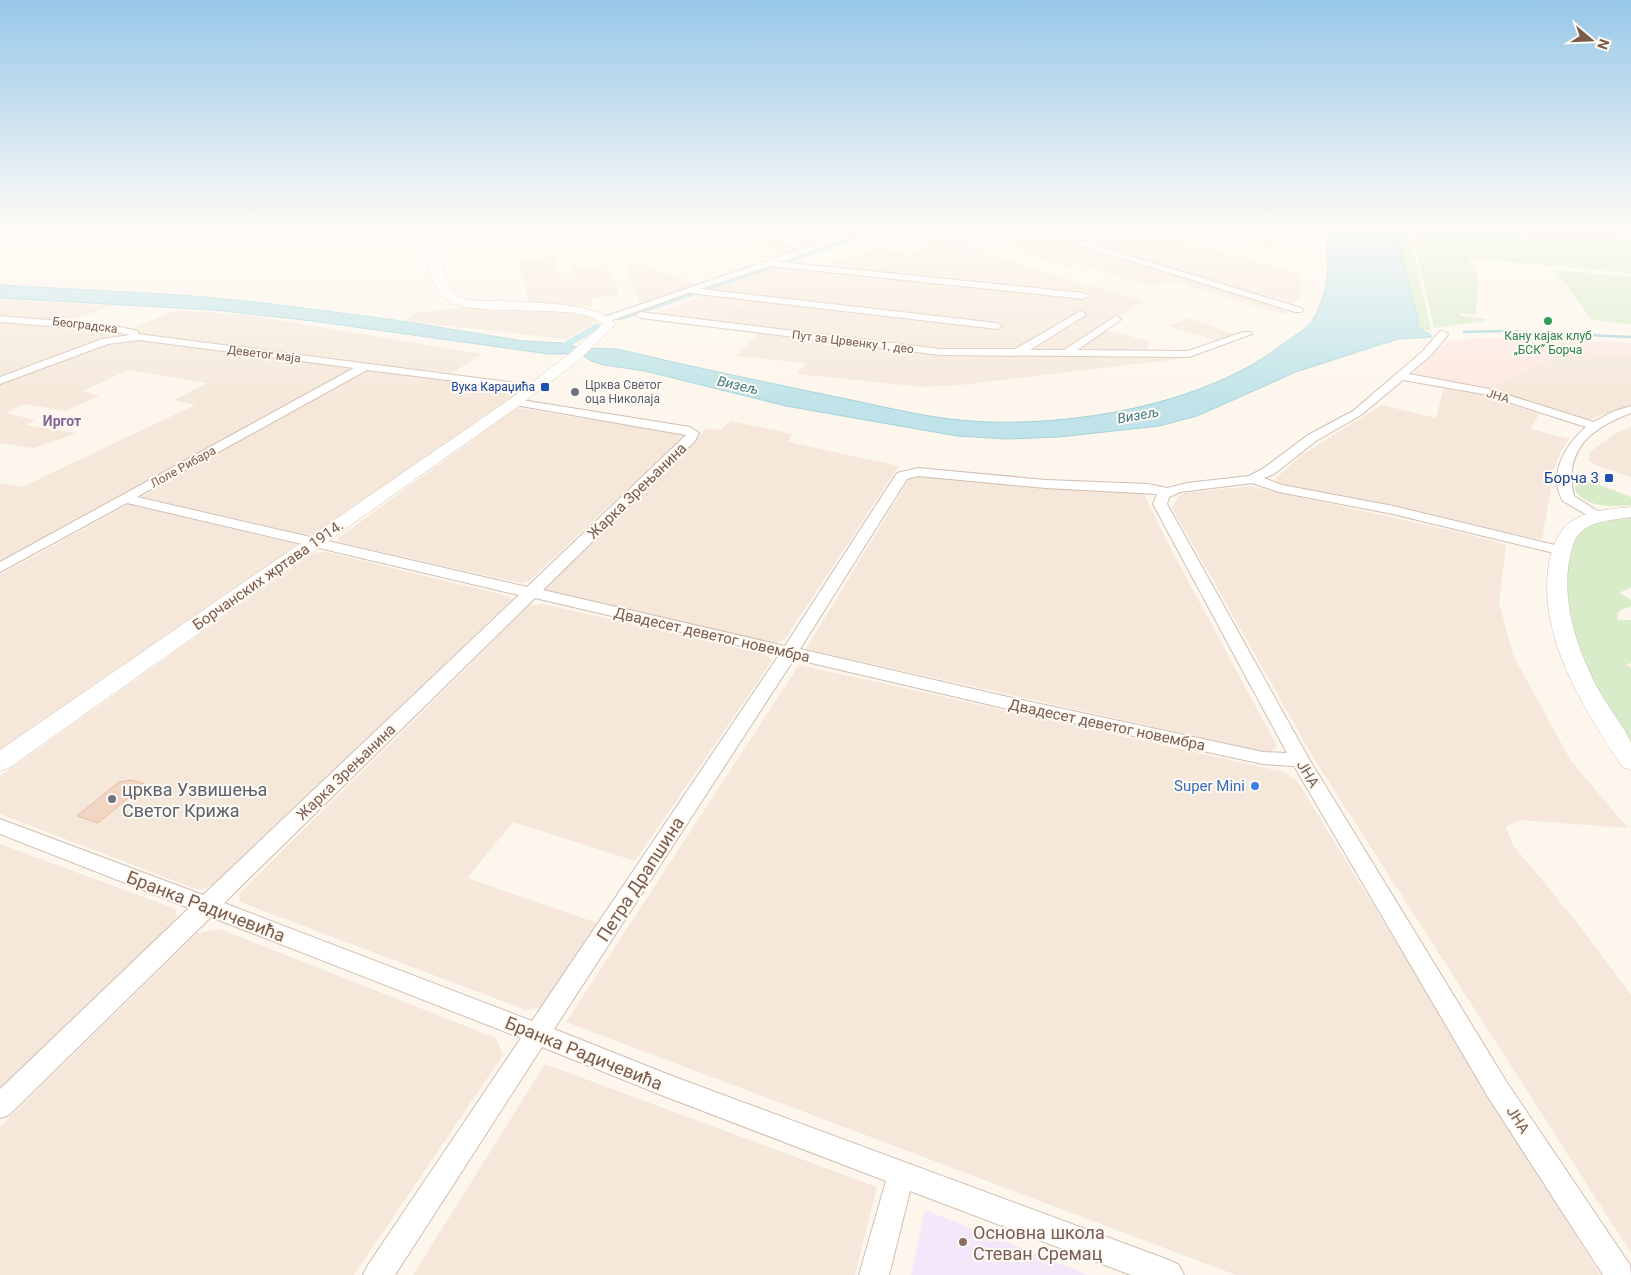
<svg xmlns="http://www.w3.org/2000/svg" width="1631" height="1275" viewBox="0 0 1631 1275" font-family="Roboto,sans-serif">
<rect width="100%" height="100%" fill="#fdf6ec"/>
<g fill="#f5e8da">
<polygon points="704,224 738,224 751,229 771,227 828,240 787,255"/>
<polygon points="901,224 933,224 929,226 972,241 962,245"/>
<polygon points="970,224 1063,224 1082,229 1097,224 1116,224 1300,273 1301,295 1285,315 1169,281 1152,287 1078,264 1068,267 1024,254 1032,250 999,240 1011,236"/>
<polygon points="1171,224 1204,224 1294,247 1284,252"/>
<polygon points="934,240 975,252 979,251 1086,285 1091,284 1145,302 1128,310 1063,352 939,350 704,322 759,300 998,328 1001,325 794,300 703,292 776,266 820,267 881,247 907,255 931,246 925,243"/>
<polygon points="556,257 560,280 576,279 572,267 608,265 619,295 592,298 592,307 530,305 517,260"/>
<polygon points="642,264 699,286 641,305 627,270 631,266"/>
<polygon points="0,299 110,306 62,324 117,331 121,334 0,379"/>
<polygon points="465,307 573,312 586,314 600,320 566,339 404,321 415,313"/>
<polygon points="176,310 248,315 482,354 452,373 223,346 144,335 130,329"/>
<polygon points="1189,318 1236,335 1217,341 1169,326"/>
<polygon points="1107,330 1151,342 1145,352 1072,351"/>
<polygon points="759,332 906,350 1184,355 1187,358 960,385 924,387 797,374 806,363 737,356"/>
<polygon points="1531,338 1563,339 1590,351 1587,351 1598,357 1631,357 1631,406 1587,420 1485,389 1501,381 1563,354"/>
<polygon points="136,339 353,368 0,562 0,483 22,487 195,405 175,400 207,383 128,370 83,391 99,396 65,411 24,404 6,413 35,420 25,425 77,433 34,448 0,443 0,384 105,344"/>
<polygon points="367,368 518,389 519,392 317,534 307,535 142,497"/>
<polygon points="1444,387 1470,391 1539,414 1531,429 1569,439 1560,453 1554,469 1542,540 1398,508 1294,489 1279,483 1275,479 1300,456 1382,405 1436,418"/>
<polygon points="517,408 681,434 683,437 529,581 521,583 341,543 338,538"/>
<polygon points="731,421 792,434 788,442 899,466 785,639 775,644 547,594 546,588 706,429 720,430"/>
<polygon points="1631,427 1631,477 1595,465 1589,461 1590,452 1614,434"/>
<polygon points="919,476 1001,482 1030,487 1144,494 1166,540 1277,746 1272,751 1261,751 806,649 909,479"/>
<polygon points="1250,486 1471,535 1506,545 1499,603 1513,655 1571,761 1628,828 1520,820 1506,827 1513,845 1579,925 1631,995 1631,1253 1313,757 1172,508 1178,497 1185,493"/>
<polygon points="129,504 296,544 295,549 0,754 0,575"/>
<polygon points="326,552 508,596 512,600 214,885 198,890 0,814 0,776 314,553"/>
<polygon points="543,604 767,655 772,661 635,861 513,822 467,878 597,923 543,1007 526,1010 240,902 239,894 530,605"/>
<polygon points="799,665 1285,772 1297,781 1600,1275 1236,1275 566,1022"/>
<polygon points="0,844 176,909 177,921 0,1090"/>
<polygon points="220,929 496,1038 503,1055 354,1275 0,1275 0,1127 197,933"/>
<polygon points="545,1064 877,1187 855,1275 413,1275"/>
</g>
<g fill="#fde8e0">
<polygon points="706,295 759,300 704,322 649,314"/>
<polygon points="1483,338 1531,338 1564,354 1501,381 1485,389 1411,376 1435,351 1449,341"/>
<polygon points="1563,339 1631,343 1631,357 1598,357 1586,351 1589,350"/>
</g>
<polygon fill="#f3e8fa" points="925,1210 1089,1275 911,1275"/>
<g fill="#d8ecc9">
<polygon points="1396,224 1407,224 1431,330 1420,330 1417,327 1419,321 1406,276"/>
<polygon points="1410,224 1578,224 1593,231 1631,234 1631,273 1468,258 1476,273 1479,284 1475,314 1460,313 1461,316 1486,319 1485,321 1434,328"/>
<polygon points="1555,270 1631,277 1631,324 1592,320"/>
<path d="M 1578,480 L 1595,483 L 1631,497 L 1631,505 C 1612,507 1586,508 1575,490 L 1576,481 Z"/>
<polygon points="1631,512 1631,587 1619,593 1631,600 1631,607 1622,609 1617,614 1618,620 1631,620 1631,663 1626,665 1631,668 1631,761 1559,609 1572,530"/>
</g>
<path fill="#bfe3e8" stroke="#a5d3da" d="M 1325,224 L 1396,224 L 1406,276 L 1419,321 L 1417,327 L 1431,335 L 1431,337 L 1398,339 L 1357,352 L 1296,372 L 1197,416 L 1159,426 L 1059,437 L 1007,439 L 957,436 L 786,406 L 645,371 L 604,365 L 591,361 L 581,354 L 549,354 L 312,321 L 214,310 L 0,298 L 0,285 L 181,295 L 256,302 L 395,320 L 523,341 L 563,343 L 580,348 L 617,349 C 688,366 760,381 832,396 C 878,405 925,418 971,421 C 1069,428 1205,405 1283,344 C 1292,337 1306,330 1312,321 C 1332,287 1329,261 1325,224 Z"/>
<g fill="none" stroke-linecap="round" stroke-linejoin="round">
<polyline stroke="#a5d3da" stroke-width="2.5" points="1464,332 1503,331 1631,337"/>
<g fill="#bfe3e8" fill-rule="evenodd">
<polygon points="865,224 874,224 864,234 838,246 623,320 617,320 615,318 832,242 858,230"/>
<polygon points="597,323 602,326 601,328 562,351 554,351 553,349"/>
</g>
</g>
<polygon fill="#f3d5c3" stroke="#e6bba3" points="131,780 145,784 98,823 77,816 119,782"/>
<g fill="none" stroke-linecap="round" stroke-linejoin="round">
<g stroke="#d1beb0" stroke-width="2">
<g id="minor">
<polygon points="734,224 746,224 808,247 841,235 811,224 824,224 847,232 860,224 870,224 843,240 781,262 1084,293 1089,296 1084,299 770,266 701,289 997,323 1002,326 997,329 689,293 610,321 604,321 604,317 799,250"/>
<polygon points="890,224 903,224 977,250 970,252"/>
<polygon points="975,224 988,224 1033,240 1026,242"/>
<polygon points="1011,224 1025,224 1301,308 1303,310 1301,312 1295,312"/>
<polygon points="1053,224 1067,224 1127,243 1120,245"/>
<polygon points="1081,311 1086,314 1084,316 1030,350 1064,350 1116,316 1121,319 1119,321 1077,350 1188,351 1243,332 1251,332 1252,334 1189,357 940,355 641,318 636,315 641,312 940,349 1015,349"/>
<path d="M 0,316 L 111,325 L 138,331 L 138,334 L 539,386 L 541,388 L 535,391 L 367,370 L 137,497 L 527,587 L 686,435 L 515,405 L 509,402 L 511,400 L 515,399 L 690,427 L 699,433 L 695,441 L 543,590 L 785,646 L 897,473 L 918,468 L 1046,480 L 1148,484 L 1167,488 L 1187,483 L 1249,476 L 1264,468 L 1308,435 L 1353,411 L 1423,351 L 1439,332 L 1443,331 L 1448,334 L 1447,336 L 1431,355 L 1409,374 L 1489,389 L 1594,422 L 1612,412 L 1631,406 L 1631,413 C 1591,428 1563,450 1574,496 L 1602,514 L 1604,517 L 1602,520 L 1597,521 L 1563,501 C 1547,475 1566,444 1586,427 L 1483,394 L 1403,380 L 1361,415 L 1316,441 L 1274,474 L 1264,478 L 1282,485 L 1393,506 L 1567,548 L 1569,551 L 1567,554 L 1562,555 L 1393,514 L 1279,492 L 1252,483 L 1180,492 L 1169,497 L 1167,504 L 1309,759 L 1506,1081 L 1630,1265 L 1631,1275 L 1603,1275 L 1488,1097 L 1294,766 L 1263,764 L 1008,709 L 794,659 L 554,1029 L 672,1076 L 1169,1260 L 1179,1265 L 1184,1275 L 1131,1275 L 910,1191 L 889,1275 L 859,1275 L 886,1181 L 661,1095 L 542,1047 L 395,1275 L 363,1275 L 368,1265 L 521,1038 L 211,917 L 9,1115 L 0,1118 L 0,1089 L 189,908 L 0,834 L 0,819 L 203,895 L 519,595 L 127,503 L 0,572 L 0,562 L 354,368 L 139,340 L 108,344 L 0,384 L 0,377 L 102,339 L 130,335 L 111,331 L 0,322 ZM 918,476 L 1046,488 L 1157,494 L 1153,504 L 1287,753 L 1263,752 L 1008,697 L 800,649 L 907,479 ZM 535,598 L 779,655 L 532,1021 L 224,903 Z"/>
</g>
</g>
<g stroke="#d1beb0" stroke-width="1">
<g id="tertiary">
<path d="M 418,224 L 428,224 L 450,290 L 457,296 L 468,300 C 499,302 597,299 615,323 L 613,327 L 578,361 L 520,405 L 9,768 L 0,771 L 0,750 L 510,399 L 568,355 L 602,325 C 588,299 466,322 443,297 C 431,284 423,242 418,224 Z"/>
<path d="M 1631,507 L 1631,517 C 1614,520 1594,520 1581,532 C 1574,538 1572,548 1570,556 C 1560,603 1579,654 1601,694 C 1607,705 1629,734 1631,743 C 1631,751 1631,761 1631,770 L 1622,767 C 1584,707 1537,638 1549,563 C 1552,548 1558,530 1572,521 C 1589,510 1612,509 1631,507 Z"/>
</g>
</g>
<use href="#minor" fill="#fff" fill-rule="evenodd"/>
<use href="#tertiary" fill="#fff" fill-rule="evenodd"/>
</g>
<linearGradient id="sky" x2="0" y2="1"><stop stop-color="#97c7e8"/><stop offset="0.56" stop-color="#fefbf6"/><stop offset="1" stop-color="#fefbf6" stop-opacity="0"/></linearGradient>
<rect width="1631" height="403" fill="url(#sky)"/>
<circle fill="#2e9e5b" stroke="#fffaf3" stroke-width="2" cx="1548" cy="321" r="5"/>
<g fill="#1a4fb4" stroke="#fffaf3" stroke-width="2">
<rect x="540" y="382" width="10" height="10" rx="2.5"/>
<rect x="1604" y="473" width="10" height="10" rx="2.5"/>
</g>
<g fill="#6b7280" stroke="#fffaf3" stroke-width="2">
<circle cx="575" cy="392" r="5"/>
<circle cx="112" cy="799" r="5"/>
</g>
<circle fill="#3f7fe0" stroke="#fffaf3" stroke-width="2" cx="1255" cy="786" r="5"/>
<circle fill="#8d6e63" stroke="#fffaf3" stroke-width="2" cx="963" cy="1242" r="5"/>
<g text-anchor="middle" dominant-baseline="central" stroke-width="4" stroke-linejoin="round" paint-order="stroke">
<g font-size="12" fill="#7a5c4d" stroke="#fffaf3">
<text transform="translate(85 325) rotate(7)">Београдска</text>
<text transform="translate(853 342) rotate(7)">Пут за Црвенку 1. део</text>
<text transform="translate(264 354) rotate(7)">Деветог маја</text>
<text transform="translate(1498 396) rotate(17)">ЈНА</text>
<text transform="translate(183 467) rotate(-29)">Лоле Рибара</text>
</g>
<g font-size="12" fill="#27864d" stroke="#fffaf3">
<text x="1548" y="336">Кану кајак клуб<tspan x="1548" dy="14">„БСК” Борча</tspan></text>
</g>
<g font-size="12" fill="#5b616d" stroke="#fffaf3" text-anchor="start">
<text x="585" y="385">Црква Светог<tspan x="585" dy="14">оца Николаја</tspan></text>
</g>
<g font-size="12" fill="#164399" stroke="#fffaf3" text-anchor="end">
<text x="535" y="387">Вука Караџића</text>
</g>
<g font-size="14" font-style="italic" fill="#437c86" stroke="#fffaf3">
<text transform="translate(738 385) rotate(13)">Визељ</text>
<text transform="translate(1138 415) rotate(-10)">Визељ</text>
</g>
<g font-size="14" font-weight="bold" fill="#846695" stroke="#fffaf3">
<text x="62" y="421">Иргот</text>
</g>
<g font-size="15" fill="#164399" stroke="#fffaf3" text-anchor="end">
<text x="1599" y="478">Борча 3</text>
</g>
<g font-size="15" fill="#7a5c4d" stroke="#fffaf3">
<text transform="translate(637 491) rotate(-44)">Жарка Зрењанина</text>
<text transform="translate(268 575) rotate(-35)">Борчанских жртава 1914.</text>
<text transform="translate(712 635) rotate(13)">Двадесет деветог новембра</text>
<text transform="translate(1107 725) rotate(12)">Двадесет деветог новембра</text>
<text transform="translate(346 772) rotate(-44)">Жарка Зрењанина</text>
<text transform="translate(1308 774) rotate(59)">ЈНА</text>
<text transform="translate(1518 1120) rotate(57)">ЈНА</text>
</g>
<g font-size="15" fill="#366cbe" stroke="#fffaf3" text-anchor="end">
<text x="1245" y="786">Super Mini</text>
</g>
<g font-size="18" fill="#5b616d" stroke="#fffaf3" text-anchor="start">
<text x="122" y="789">црква Узвишења<tspan x="122" dy="21">Светог Крижа</tspan></text>
</g>
<g font-size="18" fill="#7a5c4d" stroke="#fffaf3">
<text transform="translate(640 879) rotate(-57)">Петра Драпшина</text>
<text transform="translate(206 906) rotate(21)">Бранка Радичевића</text>
<text transform="translate(584 1053) rotate(22)">Бранка Радичевића</text>
</g>
<g font-size="18" fill="#785e54" stroke="#fffaf3" text-anchor="start">
<text x="973" y="1232">Основна школа<tspan x="973" dy="21">Стеван Сремац</tspan></text>
</g>
</g>
<g transform="translate(1591 40) rotate(109)" stroke="#fffaf3" stroke-width="4" paint-order="stroke">
<path d="M0-4L9 19L0 12L-9 19Z" fill="#7a5c4d"/>
<text y="-8" font-size="14" font-weight="bold" text-anchor="middle" fill="#7a5c4d">N</text>
</g>
</svg>
